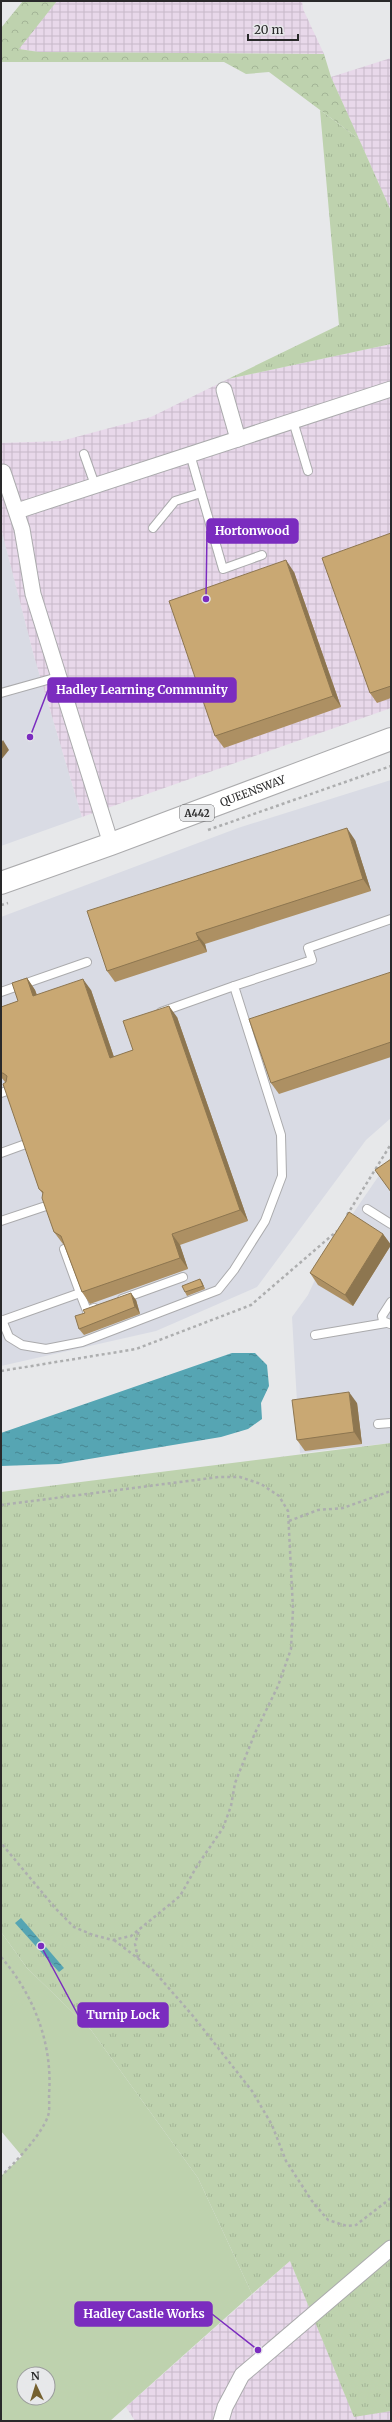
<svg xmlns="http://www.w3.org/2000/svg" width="392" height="2422" viewBox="0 0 392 2422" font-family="Merriweather,serif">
<defs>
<pattern id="industrial-grid" width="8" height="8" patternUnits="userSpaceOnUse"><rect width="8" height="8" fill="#e8d8ea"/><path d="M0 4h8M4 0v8" fill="none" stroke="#c7b9c9"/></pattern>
<pattern id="grass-tufts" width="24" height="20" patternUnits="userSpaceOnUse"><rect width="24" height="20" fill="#bed2ae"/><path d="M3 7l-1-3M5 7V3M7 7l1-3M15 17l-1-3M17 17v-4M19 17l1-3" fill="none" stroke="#a3b496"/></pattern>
<pattern id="forest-crowns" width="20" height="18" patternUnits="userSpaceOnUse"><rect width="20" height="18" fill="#bed2ae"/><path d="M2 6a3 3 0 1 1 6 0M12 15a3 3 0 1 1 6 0" fill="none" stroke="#a3b496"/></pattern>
<pattern id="water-ripples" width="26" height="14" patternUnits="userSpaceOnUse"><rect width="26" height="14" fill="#56a5b3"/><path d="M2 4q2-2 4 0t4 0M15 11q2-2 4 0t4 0" fill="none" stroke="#478692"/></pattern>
</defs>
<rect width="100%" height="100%" fill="#e7e8ea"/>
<g fill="#d9dbe4">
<polygon points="1,528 34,656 82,817 1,846"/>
<polygon points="391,780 391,1118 366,1140 257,1287 156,1331 1,1366 1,917 238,828"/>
<polygon points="391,1158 391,1443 300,1453 292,1317 308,1295 330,1247"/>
</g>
<g fill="url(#industrial-grid)">
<polygon points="57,1 302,1 303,9 324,54 39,52 18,49"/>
<polygon points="391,58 391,211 331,77"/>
<polygon points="391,344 391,708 82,817 34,656 1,528 1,443 61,441 151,417 228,379"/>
<polygon points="290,2261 354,2416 391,2411 391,2421 135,2421 126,2407"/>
</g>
<g fill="url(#grass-tufts)">
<polygon points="320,110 359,139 391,211 391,344 228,379 339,325"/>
<polygon points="391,1443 391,2411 354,2417 290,2261 252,2294 198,2178 91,2030 27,1968 1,1932 1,1492"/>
</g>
<polygon fill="url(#forest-crowns)" points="23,1 57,1 19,49 39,52 324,54 331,77 359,139 269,72 246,74 224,62 2,62 1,28"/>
<path fill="#bed2ae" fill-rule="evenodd" d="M 1,1932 L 27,1968 L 91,2030 L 198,2178 L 252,2294 L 110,2421 L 1,2421 L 1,2176 L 22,2156 L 1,2131 ZM 24,2374 L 48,2374 L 48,2398 L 24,2398 Z"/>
<g fill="url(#water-ripples)">
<polygon points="232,1353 255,1353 267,1365 269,1386 261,1403 262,1419 248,1429 221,1437 59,1464 1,1466 1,1433"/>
<polygon points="21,1918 64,1968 59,1972 15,1923"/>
</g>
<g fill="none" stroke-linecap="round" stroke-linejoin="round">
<g stroke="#ababad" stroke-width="10">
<g id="service">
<polyline points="293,421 308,471"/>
<polyline points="84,454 95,485"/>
<polyline points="190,454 223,569 262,555"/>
<polyline points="153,528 175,501 201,493"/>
<polyline points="1,693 58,677"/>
<polyline points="1,992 87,962"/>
<polyline points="161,1012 234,986"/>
<polyline points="1,1093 10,1090"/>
<polyline points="1,1153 23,1145"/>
<polyline points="367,1209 391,1224"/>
<polyline points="1,1221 46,1206"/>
<polyline points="80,1293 87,1311 94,1308"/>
<polyline points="122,1299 183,1277"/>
<polyline points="2,1320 9,1337 22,1345 46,1349 82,1342 218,1290 234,1270 265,1221 282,1176 281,1135 234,986 312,960 308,948 391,919"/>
<polyline points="1,1321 80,1293 64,1249"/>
<polyline points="390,1324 383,1321 382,1316 391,1302"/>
<polyline points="315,1335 386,1323"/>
<polyline points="378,1424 391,1423"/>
</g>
</g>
<g stroke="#ababad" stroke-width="17">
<g id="minor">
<polyline points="224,390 238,439"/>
<polyline points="3,472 22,529 33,594 111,844"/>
<polyline points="17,511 391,389"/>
<polyline points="221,2421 225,2407 242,2375 391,2248"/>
</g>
</g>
<g stroke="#ababad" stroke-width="24">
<g id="primary">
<path id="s1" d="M 1,883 L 111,844 L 391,739"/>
</g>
</g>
<g stroke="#adaeaf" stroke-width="2.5" stroke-dasharray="3 3" stroke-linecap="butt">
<polyline points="208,830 391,766"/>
<polyline points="1,905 8,903"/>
<polyline points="347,1215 391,1144"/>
<polyline points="1,1371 136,1349 251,1305 337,1231"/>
<polyline points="1,1505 219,1477 240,1477 261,1484 279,1496 288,1511 293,1609 291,1649 278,1686 255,1733 235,1783 231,1806 223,1828 197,1866 180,1896 131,1936 113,1940 93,1935 74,1927 56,1909 1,1843"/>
<polyline points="289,1521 318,1510 343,1508 391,1491"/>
<polyline points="114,1940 153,1970 193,2016 252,2091 272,2125 286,2161 312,2201 328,2220 347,2226 356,2225 391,2198"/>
<path d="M 1,1957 C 34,1995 53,2044 49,2095 C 49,2102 50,2110 48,2116 C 42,2134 15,2163 1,2176"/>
<polyline points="138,1958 135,1944 139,1930"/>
</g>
<use href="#service" stroke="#fff" stroke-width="8"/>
<use href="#minor" stroke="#fff" stroke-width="15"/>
<use href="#primary" stroke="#fff" stroke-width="22"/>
</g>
<g fill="#ad9063">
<polygon points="391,533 391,698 377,703 370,693"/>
<polygon points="294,572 341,707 224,748 215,736"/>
<polygon points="355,840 371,891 205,944 207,952 115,982 107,971"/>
<polygon points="391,972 391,1057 279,1094 271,1083"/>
<polygon points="27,978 35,990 37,995 91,990 114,1057 133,1050 177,1017 248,1221 180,1245 188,1269 90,1304 82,1292 64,1245 63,1244 54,1232 43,1194 39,1189 5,1082 1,1077 1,1007 18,1001"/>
<polygon points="383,1234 391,1245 353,1306 318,1285 310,1273"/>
<polygon points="200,1279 202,1282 205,1289 187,1296 185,1292"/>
<polygon points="136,1300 140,1314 84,1335 79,1329"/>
<polygon points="357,1403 362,1444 305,1451 297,1440"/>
</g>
<g fill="#8d7650">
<polygon points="286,560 294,572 341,707 333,696"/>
<polygon points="3,740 9,750 1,760 1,743"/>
<polygon points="347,828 355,840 371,891 363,879"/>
<polygon points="196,933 205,944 207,952 199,940"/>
<polygon points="27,978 35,990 41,1007 33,996"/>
<polygon points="83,979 91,990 118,1069 110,1058"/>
<polygon points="169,1006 177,1017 248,1221 240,1210"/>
<polygon points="172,1234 180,1245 188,1269 180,1258"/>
<polygon points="383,1234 391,1245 353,1306 345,1295"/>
<polygon points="200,1279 202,1282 205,1289 203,1286"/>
<polygon points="131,1293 136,1300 140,1314 135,1307"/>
<polygon points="349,1392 357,1403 362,1444 354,1432"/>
</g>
<g fill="#c9a873" stroke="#8d7650">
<polygon points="391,533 391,686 370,693 322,558"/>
<polygon points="286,560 333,696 215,736 169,601"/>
<polygon points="347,828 363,879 196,933 199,940 107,971 87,911"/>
<polygon points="391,972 391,1042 271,1083 249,1019"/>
<polygon points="27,978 33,996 83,979 110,1058 133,1050 123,1021 169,1006 240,1210 172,1234 180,1258 82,1292 61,1236 54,1232 42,1198 43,1192 39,1189 3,1084 6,1082 7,1076 3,1073 1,1073 1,1007 18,1001 12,983"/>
<polygon points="391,1159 391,1192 375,1170"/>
<polygon points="349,1212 383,1234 345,1295 310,1273"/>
<polygon points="200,1279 203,1286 185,1292 182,1286"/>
<polygon points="131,1293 135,1307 79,1329 75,1316 85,1313 83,1310"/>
<polygon points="349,1392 354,1432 297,1440 292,1400"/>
</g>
<g text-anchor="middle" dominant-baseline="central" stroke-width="3" stroke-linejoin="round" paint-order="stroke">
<rect fill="#e7e8ea" stroke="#626264" stroke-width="1" x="180" y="805" width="34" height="16" rx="3"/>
<g font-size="10" font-weight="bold" fill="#29292a">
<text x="197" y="813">A442</text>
</g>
<g font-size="11" fill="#29292a" stroke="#e7e8ea">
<text stroke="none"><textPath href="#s1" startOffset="268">QUEENSWAY</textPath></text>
</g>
</g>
<path fill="none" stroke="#7b2cbf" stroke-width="1.5" d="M206 599L207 531M30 737L48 690M41 1946L78 2015M258 2350L212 2314"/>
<g fill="#7b2cbf" stroke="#e7e8ea" stroke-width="1.5">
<circle cx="206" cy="599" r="4"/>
<circle cx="30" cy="737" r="4"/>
<circle cx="41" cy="1946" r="4"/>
<circle cx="258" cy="2350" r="4"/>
</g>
<g fill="#7b2cbf" stroke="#7b2cbf" stroke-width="1.5">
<rect x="207" y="519" width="91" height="24" rx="4"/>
<rect x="48" y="678" width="188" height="24" rx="4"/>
<rect x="78" y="2003" width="90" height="24" rx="4"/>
<rect x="75" y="2302" width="137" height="24" rx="4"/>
</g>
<g font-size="12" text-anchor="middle" font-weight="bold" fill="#fff">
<text x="252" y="535">Hortonwood</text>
<text x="142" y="694">Hadley Learning Community</text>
<text x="123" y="2019">Turnip Lock</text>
<text x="144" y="2318">Hadley Castle Works</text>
</g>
<rect width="392" height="2422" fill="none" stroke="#29292a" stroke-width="4"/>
<g transform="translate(36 2386) rotate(356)"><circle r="19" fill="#e7e8ea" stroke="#9b9c9d"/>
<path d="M0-3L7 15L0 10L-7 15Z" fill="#766130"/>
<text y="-6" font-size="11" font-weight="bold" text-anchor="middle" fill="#29292a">N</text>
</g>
<path d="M248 34v6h50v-6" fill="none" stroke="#29292a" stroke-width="2"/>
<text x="254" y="34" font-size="12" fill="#29292a" stroke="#e7e8ea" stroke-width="3" paint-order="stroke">20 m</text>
</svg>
